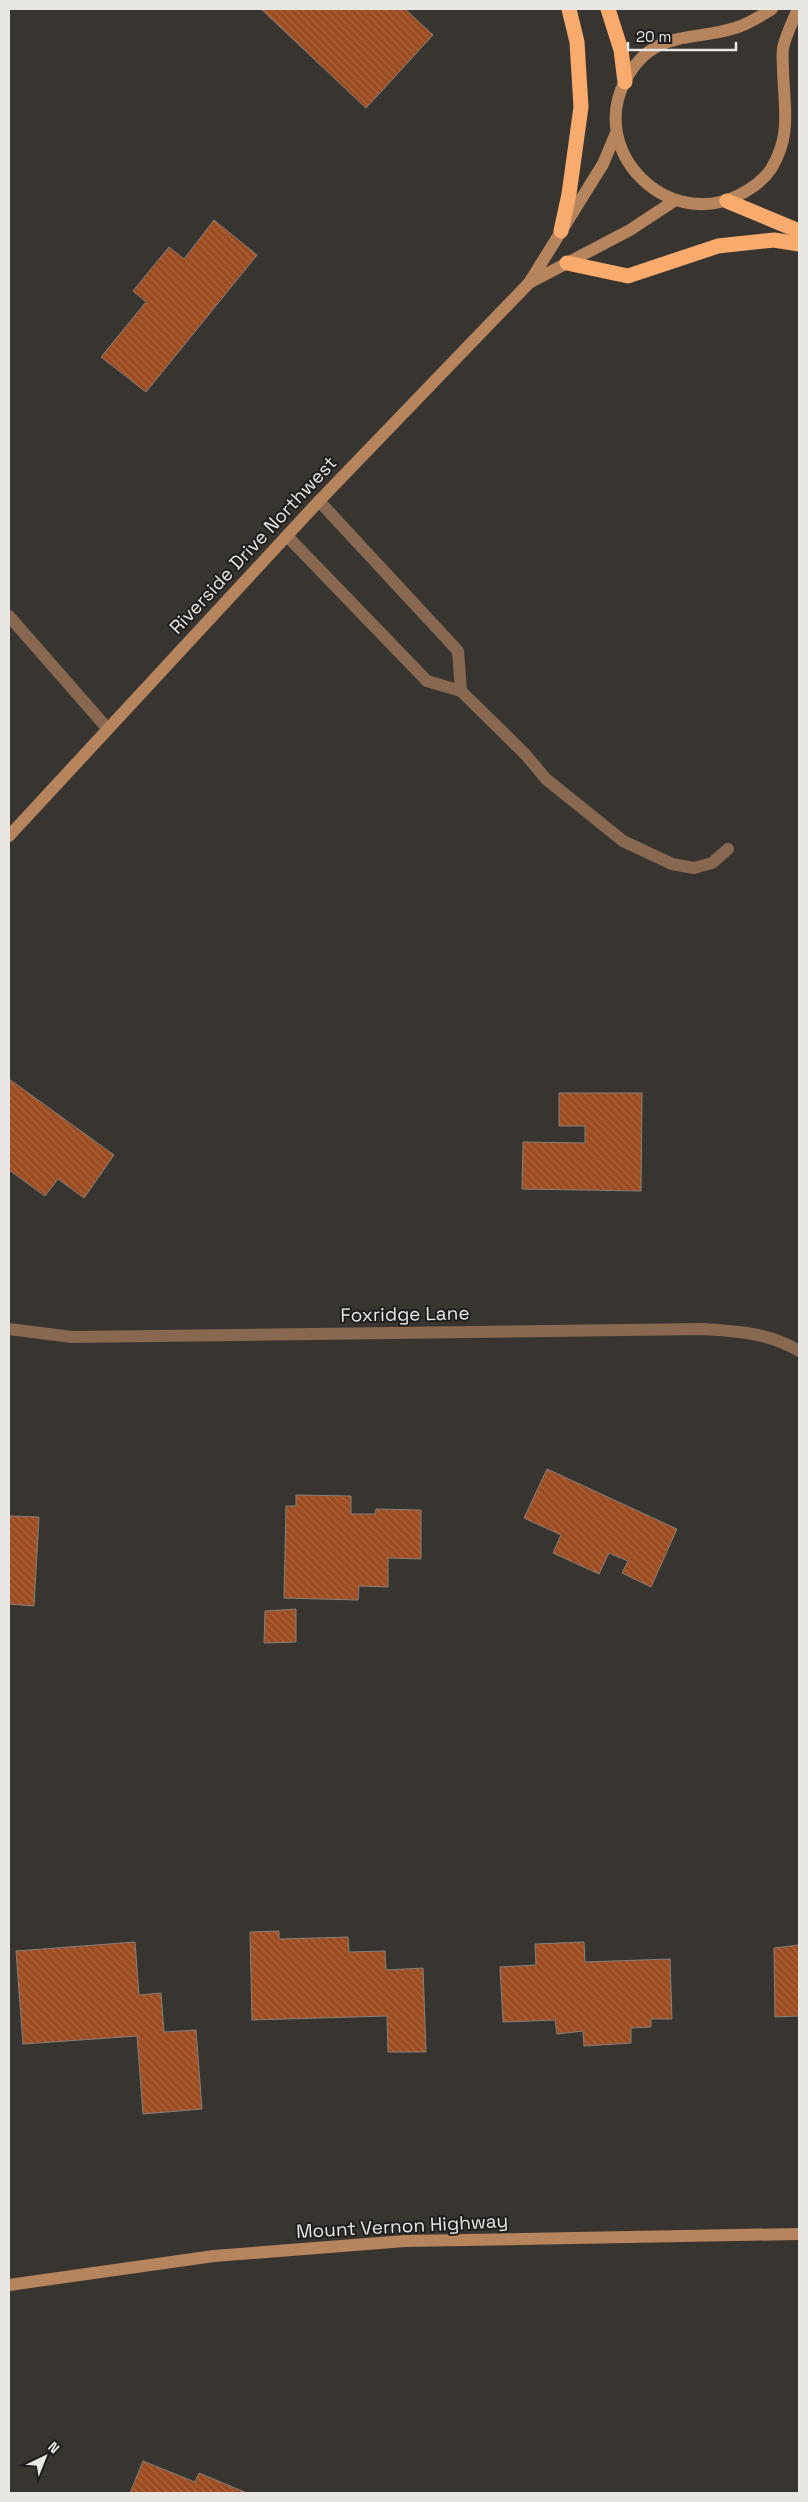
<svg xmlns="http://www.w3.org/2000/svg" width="808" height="2502" viewBox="0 0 808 2502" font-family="'Space Grotesk',sans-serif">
<defs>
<pattern id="building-back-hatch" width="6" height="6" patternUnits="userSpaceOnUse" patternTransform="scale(1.25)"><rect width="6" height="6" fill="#9c4c20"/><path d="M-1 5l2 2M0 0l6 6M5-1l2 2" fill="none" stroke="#aa6640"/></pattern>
</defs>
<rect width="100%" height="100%" fill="#383531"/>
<g fill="url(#building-back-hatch)" stroke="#86807d">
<polygon points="261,9 405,9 433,35 366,108"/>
<polygon points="214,220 257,255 146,392 101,357 146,302 133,291 169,247 184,259"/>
<polygon points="9,1079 114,1155 84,1198 58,1179 45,1196 9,1170"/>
<polygon points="559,1093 642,1093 641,1191 522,1189 523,1142 585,1143 585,1126 559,1126"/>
<polygon points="547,1469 677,1529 651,1587 622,1573 628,1561 609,1553 599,1574 553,1553 561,1535 524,1518"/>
<polygon points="296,1495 351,1496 351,1514 375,1514 376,1509 421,1510 421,1559 388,1558 388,1587 359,1586 358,1600 284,1598 286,1506 296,1506"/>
<polygon points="9,1516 39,1517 34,1606 9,1604"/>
<polygon points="296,1609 296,1642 264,1643 265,1611"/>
<polygon points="279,1931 279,1939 348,1937 349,1952 385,1951 386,1970 423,1968 426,2052 388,2052 387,2016 252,2020 250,1932"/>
<polygon points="135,1942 139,1995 161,1993 164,2032 196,2030 202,2109 143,2114 137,2036 23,2044 16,1951"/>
<polygon points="584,1942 585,1962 670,1959 672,2019 651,2019 651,2027 631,2028 631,2043 584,2046 583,2031 557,2034 555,2020 503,2022 500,1967 536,1965 535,1944"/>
<polygon points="799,1945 799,2016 775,2017 774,1948"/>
<polygon points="143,2461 195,2482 199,2473 247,2493 130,2493"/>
</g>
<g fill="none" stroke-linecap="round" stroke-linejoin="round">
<g stroke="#886850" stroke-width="12">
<polyline points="319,501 458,651 461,691"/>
<polyline points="287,536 427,681 461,691 525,754 546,779 623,841 672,864 694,868 712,863 728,849"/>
</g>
<g stroke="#886850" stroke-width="12">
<polyline points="9,616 107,728"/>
<path d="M 9,1329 L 72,1337 L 702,1329 C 736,1331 770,1333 799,1351"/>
</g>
<g stroke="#b6845d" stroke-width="12">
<path d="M 772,9 C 761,16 748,24 735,28 C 690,42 652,29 625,81 C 588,153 668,231 739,195 C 751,189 763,181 771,169 C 792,135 784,107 783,70 C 783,63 782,54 783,48 C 786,34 793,21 798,9"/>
<polyline points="529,283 630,230 674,201"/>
<polyline points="9,836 319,501 529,283 603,164 616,133"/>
<polyline points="9,2285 214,2256 405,2241 799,2234"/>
</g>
<g stroke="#f9ab6e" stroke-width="15">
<polyline points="608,9 621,50 625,82"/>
<polyline points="727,201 799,231"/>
<polyline points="561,231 569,194 581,107 577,42 569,9"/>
<polyline points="567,263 628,276 718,246 774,240 799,244"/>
</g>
</g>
<g text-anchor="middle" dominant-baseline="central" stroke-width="4" stroke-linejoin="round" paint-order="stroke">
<g font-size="19" fill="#e9e7e4" stroke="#1e1d1b">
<text transform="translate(253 545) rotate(-47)">Riverside Drive Northwest</text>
<text transform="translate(405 1314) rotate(-1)">Foxridge Lane</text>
<text transform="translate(402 2226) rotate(-3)">Mount Vernon Highway</text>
</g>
</g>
<rect width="808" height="2502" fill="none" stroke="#e9e7e4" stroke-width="20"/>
<g transform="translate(45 2457) rotate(43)" stroke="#1e1d1b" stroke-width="4" paint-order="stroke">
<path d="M0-4L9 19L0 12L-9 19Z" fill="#e9e7e4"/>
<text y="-8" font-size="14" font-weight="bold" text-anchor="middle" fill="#e9e7e4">N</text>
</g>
<path d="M628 42v8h108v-8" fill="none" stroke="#e9e7e4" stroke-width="2.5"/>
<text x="636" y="42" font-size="15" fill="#e9e7e4" stroke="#1e1d1b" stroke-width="4" paint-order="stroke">20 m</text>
</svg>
